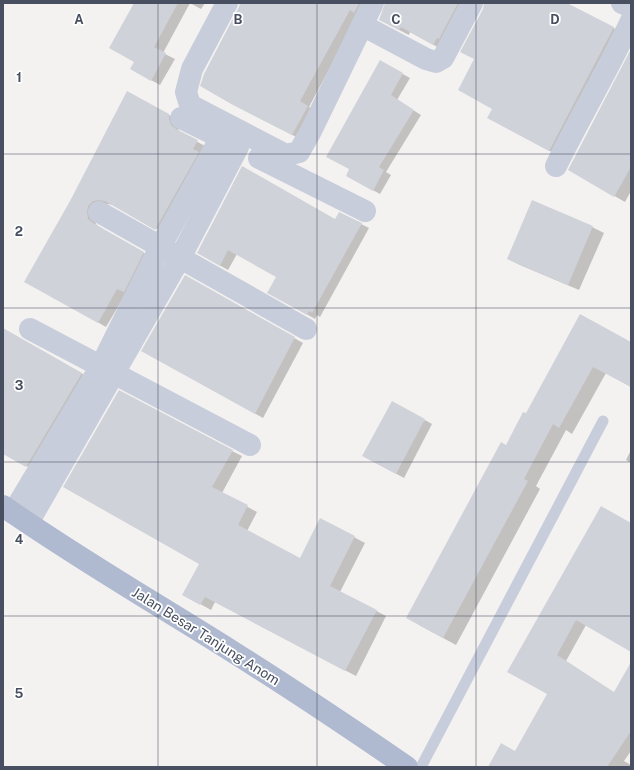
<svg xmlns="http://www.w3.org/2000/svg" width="634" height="770" viewBox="0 0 634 770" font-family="'Public Sans',sans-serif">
<rect width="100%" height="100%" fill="#f4f2f1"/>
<g fill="#0003">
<polygon points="135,3 205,3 201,9 190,3 163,53 175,59 160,85 131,69 135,62"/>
<polygon points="240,3 371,3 341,47 309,107 317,112 302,140 244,110 239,9"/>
<polygon points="386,3 470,3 443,50 410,32 409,35 389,25"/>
<polygon points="485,3 565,3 623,33 559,156 498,123 475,59"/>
<polygon points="631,51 631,191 625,202 569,170"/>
<polygon points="381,62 410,78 397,100 421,115 386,172 391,175 380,194 347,176 351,169"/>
<polygon points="169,115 177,119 176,124 179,131 181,133 205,146 164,233 114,205 108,204 101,205 94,218 96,224 100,228 151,257 126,293 106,327 26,281 71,202"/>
<polygon points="336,220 361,224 369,228 320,317 317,315 315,319 269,292 278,277 237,254 228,270 198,253"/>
<polygon points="592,227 604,233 579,290 520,265 508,259"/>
<polygon points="185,276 303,343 263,418 142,351"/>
<polygon points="580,315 631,343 631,387 606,373 572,434 566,430 536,486 540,489 456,645 419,625 506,446 526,415"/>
<polygon points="3,329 90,378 34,470 3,453"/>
<polygon points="425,420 432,424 404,478 371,460"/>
<polygon points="631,450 631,463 626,460"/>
<polygon points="232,451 242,456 222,493 257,512 247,531 300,559 320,519 365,543 340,592 386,616 356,676 215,602 211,610 193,600 200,564 64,487"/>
<polygon points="631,524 631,651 586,625 566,661 614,693 631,664 631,751 624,761 631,765 631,767 489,767 515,753 548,694 509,671"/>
</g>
<g fill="#d0d2d9">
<polygon points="134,3 178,3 154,47 166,53 151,81 130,69 134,62 109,48"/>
<polygon points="241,3 359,3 354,13 350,10 300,101 308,106 292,135 233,105 200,86 204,74"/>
<polygon points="385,3 458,3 439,39 437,38 433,45 401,27 399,30 379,20"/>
<polygon points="484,3 567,3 614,27 549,151 487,118 492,109 458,90 474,59 460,52 483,9"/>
<polygon points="631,49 631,167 614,197 568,170"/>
<polygon points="380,60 403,73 391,95 414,110 379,167 384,170 373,191 346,176 349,169 326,157"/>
<polygon points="127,91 169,114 169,119 171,125 176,129 198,140 193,149 199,152 155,230 105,201 99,200 93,201 88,206 87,212 88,219 93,223 144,252 124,292 117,289 98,323 24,282 70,201"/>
<polygon points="242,166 335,219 339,212 362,223 312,313 309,311 307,315 267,293 276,277 228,250 220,266 197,253"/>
<polygon points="532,200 593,226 568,285 507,259"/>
<polygon points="185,275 295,337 255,414 141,351"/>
<polygon points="580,314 631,342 631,387 593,367 559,428 553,424 524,479 528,481 443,638 406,618 501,442 506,445 523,412 526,413"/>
<polygon points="3,328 82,373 26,467 3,454"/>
<polygon points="119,390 233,450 212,487 248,505 238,525 300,558 320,518 355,536 330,586 377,610 345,671 205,597 200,605 182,595 199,564 63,487"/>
<polygon points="392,401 425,419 396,474 362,456"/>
<polygon points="601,506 631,523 631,652 576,620 557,655 614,692 631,662 631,731 607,767 488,767 501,743 515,751 547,694 507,672"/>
</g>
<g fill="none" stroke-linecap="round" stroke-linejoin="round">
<polyline stroke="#c7cdda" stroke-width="11" points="421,767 603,421"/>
<g stroke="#c7cdda" stroke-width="22">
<polyline points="227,3 192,69 186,92 190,105 286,155 299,152 311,131 373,3"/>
<polyline points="622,3 631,7"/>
<polyline points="362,25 426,59 436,62 443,58 472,3"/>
<polyline points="181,118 222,138"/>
<polyline points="259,158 365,211"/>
<path d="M 556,166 C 580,117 608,70 631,21"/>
<polyline points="99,212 306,329"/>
<polyline points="30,329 250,445"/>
<polyline points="13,513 101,366 160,247 221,137"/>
<polyline points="28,523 180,258 238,147"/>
</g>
<path stroke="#afbad1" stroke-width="22" d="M 3,506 C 77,558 157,604 233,652 C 292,689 350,728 407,767"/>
</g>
<path fill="none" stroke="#474f60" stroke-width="1" stroke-opacity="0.55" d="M 158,3 L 158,767M 317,3 L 317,767M 476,3 L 476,767M 3,154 L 631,154M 3,308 L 631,308M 3,462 L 631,462M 3,616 L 631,616"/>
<g text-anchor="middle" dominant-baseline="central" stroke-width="3.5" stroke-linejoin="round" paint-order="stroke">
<g font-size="14" fill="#474f60" stroke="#fff">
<text transform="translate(206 636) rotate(32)">Jalan Besar Tanjung Anom</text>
</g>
</g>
<g font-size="13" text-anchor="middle" font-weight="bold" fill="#474f60" stroke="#fff" stroke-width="3.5" stroke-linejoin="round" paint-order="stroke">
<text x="79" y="24">A</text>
<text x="238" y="24">B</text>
<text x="396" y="24">C</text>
<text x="555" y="24">D</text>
<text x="19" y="82">1</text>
<text x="19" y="236">2</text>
<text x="19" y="390">3</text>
<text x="19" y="544">4</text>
<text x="19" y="698">5</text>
</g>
<rect width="634" height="770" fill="none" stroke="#474f60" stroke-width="8"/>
</svg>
